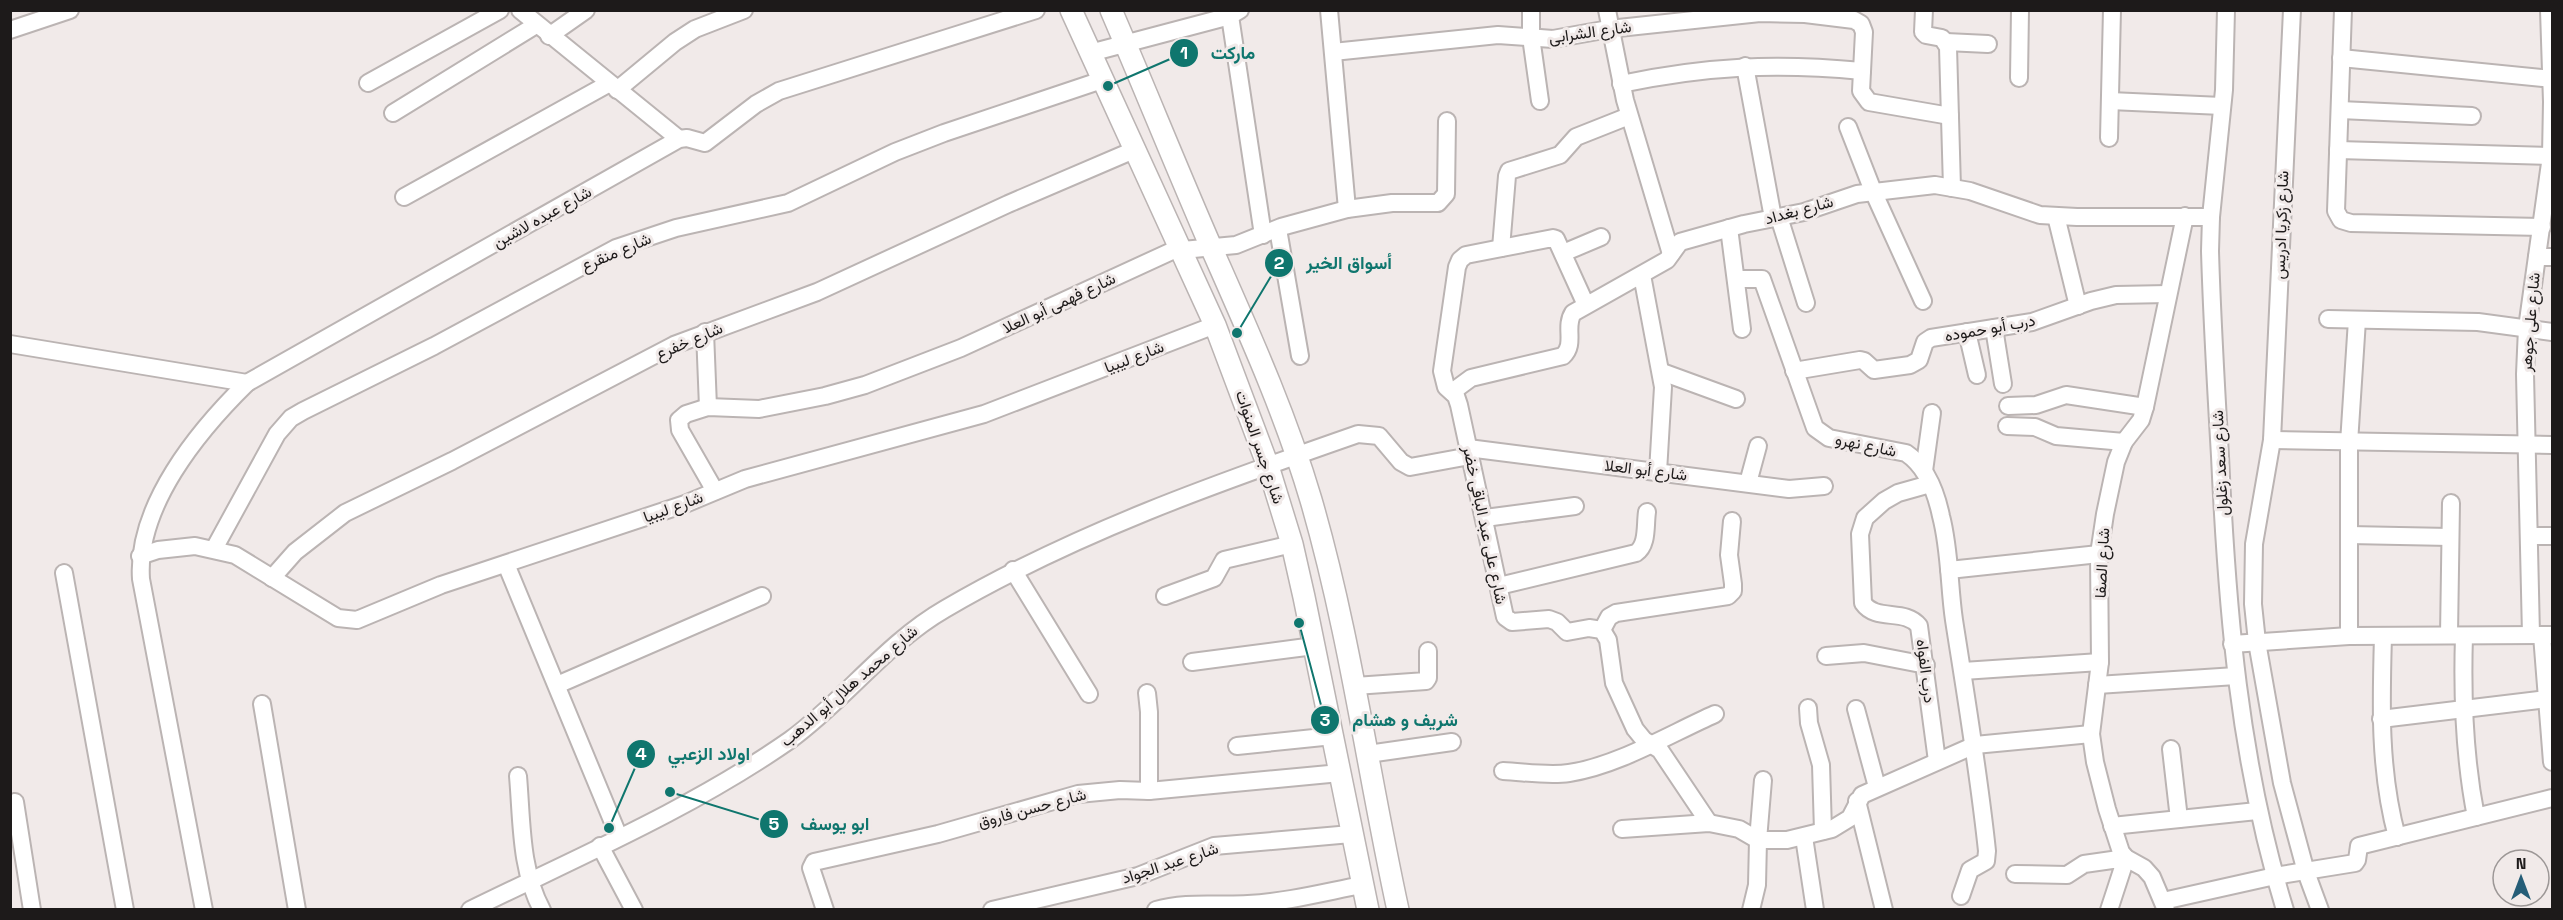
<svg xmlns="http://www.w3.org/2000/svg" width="2563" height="920" viewBox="0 0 2563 920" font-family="'Space Grotesk',Vazirmatn,sans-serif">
<rect width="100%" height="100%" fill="#f1eae9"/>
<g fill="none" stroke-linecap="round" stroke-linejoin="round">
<g stroke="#bbb4b3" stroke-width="20">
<g id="minor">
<polyline points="520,10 679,139"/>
<polyline points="1329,10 1347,209"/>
<polyline points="1531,10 1531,37 1540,101"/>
<polyline points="1607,10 1625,100 1671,254"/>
<polyline points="1924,10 1923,32 1926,35 1942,38 1948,47 1952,188"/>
<path d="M 2226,10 L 2224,90 L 2211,217 L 2210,251 C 2212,320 2216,388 2220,456 C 2227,610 2239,761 2285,910"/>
<polyline points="2292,10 2272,440 2254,544 2253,604 2257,642 2282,783 2306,872 2320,910"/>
<polyline points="2343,10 2336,211 2341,220 2351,223 2542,227"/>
<polyline points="1230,16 1263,235"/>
<polyline points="10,30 70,10"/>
<polyline points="549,36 586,10"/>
<polyline points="1946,42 1988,44"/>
<polyline points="1333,52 1498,35 1553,39 1609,29 1760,13 1805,14 1854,20 1861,24 1864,32 1861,91 1869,102 1950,116"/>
<polyline points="1090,53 1230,16 1240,10"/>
<polyline points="2341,58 2552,79"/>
<polyline points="1745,66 1773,218"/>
<polyline points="2019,78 2020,10"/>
<polyline points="368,83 500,10"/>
<path d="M 1621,84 C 1707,66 1774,63 1862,71"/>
<polyline points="617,90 675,42 695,29 744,10"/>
<polyline points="2110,101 2222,106"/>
<polyline points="2340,110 2472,116"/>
<polyline points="393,113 536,25"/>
<polyline points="1848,127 1873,191 1923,301"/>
<polyline points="2109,138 2112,10"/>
<polyline points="2338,150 2551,156"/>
<polyline points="404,197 608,84"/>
<polyline points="2056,216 2078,306"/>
<polyline points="1779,217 1806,303"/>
<polyline points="1729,228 1742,329"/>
<polyline points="1278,229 1300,356"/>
<polyline points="1501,248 1507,176 1509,171 1560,155 1576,137 1629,116"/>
<polyline points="1563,253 1601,237"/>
<polyline points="2537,257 2552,257"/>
<polyline points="1642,275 1663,387 1658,472"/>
<path d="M 1736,279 L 1762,279 L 1815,428 L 1829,438 L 1906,453 C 1927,467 1936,492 1941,516 C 1950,550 1949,586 1954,620 C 1966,697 1979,774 1987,851 L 1986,861 L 1970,870 L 1961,896"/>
<polyline points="1586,305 1556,239 1553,238 1466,255 1460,260 1457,267 1442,371 1446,387 1456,396 1459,405 1505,617 1512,622 1549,619 1557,622 1567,632 1589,628 1602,630 1608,640 1614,683 1635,729 1644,740 1660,750 1709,823"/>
<polyline points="2328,319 2478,322 2552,332"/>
<polyline points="1994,328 2003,384"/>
<polyline points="705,332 708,407"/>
<polyline points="1967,332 1977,375"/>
<polyline points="10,344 247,383"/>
<polyline points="1794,371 1860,360 1864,361 1874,370 1910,365 1919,360 1925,342 1931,338 2032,322 2091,301 2116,295 2168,294"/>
<polyline points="1662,372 1736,399"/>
<path d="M 1452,392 L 1471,378 L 1563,356 C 1576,344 1564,327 1573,313 L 1667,260 L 1680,242 L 1744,224 L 1804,212 L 1857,194 L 1935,185 L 1970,191 L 2040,215 L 2077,217 L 2211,217"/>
<polyline points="2008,406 2036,405 2066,395 2145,407"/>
<polyline points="2007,426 2035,427 2056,436 2124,442"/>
<polyline points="2272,440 2552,445"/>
<polyline points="1468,448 1789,489 1824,486"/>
<polyline points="1924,471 1932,413"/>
<polyline points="1748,483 1758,446"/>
<path d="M 1930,484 L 1898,493 L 1884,501 L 1865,518 L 1860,534 L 1863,603 C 1876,622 1905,608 1919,626 L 1937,761"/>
<polyline points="715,491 680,430 679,420 686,414 708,407 759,409 825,396 865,385 961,348 1172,251 1236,245 1281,227 1347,209 1392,203 1438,203 1446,194 1447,121"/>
<polyline points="1485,518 1575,506"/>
<polyline points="2349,535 2450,537"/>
<polyline points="2530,536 2552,536"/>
<polyline points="214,549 277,434 291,418 303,411 434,346 616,248 676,228 788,203 895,152 944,133 1102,80"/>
<polyline points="140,556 158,550 195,546 235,555 338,618 357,620 441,585 685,504 745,479 984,414 1215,325"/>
<polyline points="506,564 619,837"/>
<polyline points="1013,570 1089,694"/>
<polyline points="1949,570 2099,554"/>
<polyline points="64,573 125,910"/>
<polyline points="272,578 295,552 345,513 452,461 674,345 817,292 1008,204 1134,150"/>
<path d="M 1499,586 L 1636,553 C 1648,545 1645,525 1647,512"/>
<polyline points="1165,596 1214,578 1224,560 1292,544"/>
<polyline points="1602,630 1609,617 1616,613 1728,596 1733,591 1733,584 1729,555 1732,521"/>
<polyline points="2449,635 2451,503"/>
<polyline points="2531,635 2525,374 2527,328 2551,156 2552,102 2549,10"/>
<polyline points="2542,635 2552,762"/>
<polyline points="2349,636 2349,443 2357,320"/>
<path d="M 2383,636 C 2381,704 2379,771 2397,837"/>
<path d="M 2464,636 C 2462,698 2464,756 2476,817"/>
<polyline points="2232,644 2349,636 2552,635"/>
<polyline points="1826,656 1864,653 1926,665"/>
<polyline points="1192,662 1314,646"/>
<polyline points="1963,671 2100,662"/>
<polyline points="557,685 762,596"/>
<polyline points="2097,685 2236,676"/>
<polyline points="1355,686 1426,681 1428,678 1428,651"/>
<polyline points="1147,693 1149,712 1149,791"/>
<polyline points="262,704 297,910"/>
<polyline points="1808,708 1809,723 1821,765 1823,831"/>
<polyline points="1856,709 1877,787"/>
<polyline points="2381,719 2547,699"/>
<polyline points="1237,746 1333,736"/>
<polyline points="2171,749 2179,819"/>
<polyline points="1368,754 1452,742"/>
<path d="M 1503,771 C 1525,772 1548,776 1569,773 C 1617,766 1670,734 1715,714"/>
<path d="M 518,776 C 522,822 520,869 542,910"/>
<polyline points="1857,801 1884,910"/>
<polyline points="15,802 32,910"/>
<polyline points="2112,826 2257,811"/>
<polyline points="1622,829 1709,823 1739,829 1758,840 1787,840 1832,829 1850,818 1862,795 1975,745 2091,734"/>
<polyline points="1804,837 1815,910"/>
<polyline points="600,846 634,910"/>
<polyline points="2015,874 2067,875 2084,864 2126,858 2109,910"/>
<polyline points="2163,901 2275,876 2355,863 2357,860 2359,846 2552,798"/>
<path d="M 204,910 L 141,579 C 136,506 198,431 247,383 L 679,139 L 687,138 L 705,143 L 756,104 L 779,91 L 1036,10"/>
<path d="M 470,910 C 578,857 691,809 790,740 C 845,700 886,643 945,609 C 1075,533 1217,483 1358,434 L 1379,436 L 1401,462 L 1410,467 L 1470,456"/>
<polyline points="825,910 811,868 814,862 938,834 1078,794 1120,790 1149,791 1340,773"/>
<polyline points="992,910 1138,876 1214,846 1351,834"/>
<path d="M 1156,910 C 1186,901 1217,906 1248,904 C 1287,902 1325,892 1362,885"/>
<polyline points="1751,910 1757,885 1758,840 1763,780"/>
<polyline points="2166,910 2152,877 2144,868 2126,858 2121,852 2107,809 2095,762 2091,734 2100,662 2099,554 2105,514 2116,462 2124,442 2141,420 2145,407 2185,216"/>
</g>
</g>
<g stroke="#bbb4b3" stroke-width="24">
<g id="tertiary">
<polyline points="1071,10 1215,325 1268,466 1292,544 1304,597 1368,910"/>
<path d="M 1111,10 C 1145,89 1177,169 1211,247 C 1248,331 1285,412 1311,500 C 1350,634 1368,773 1398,910"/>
</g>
</g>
<use href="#minor" stroke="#fff" stroke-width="16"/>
<use href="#tertiary" stroke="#fff" stroke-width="21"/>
</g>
<g text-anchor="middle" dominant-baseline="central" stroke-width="6" stroke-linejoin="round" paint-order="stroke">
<g font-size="16" fill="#1d1a1a" stroke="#f1eae9">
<text transform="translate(1590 32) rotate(-8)">شارع الشرابى</text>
<text transform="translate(1799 210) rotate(-15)">شارع بغداد</text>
<text transform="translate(542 217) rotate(-29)">شارع عبده لاشين</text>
<text transform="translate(2281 225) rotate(-88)">شارع زكريا ادريس</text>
<text transform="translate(616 252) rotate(-23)">شارع منقرع</text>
<text transform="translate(1059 303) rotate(-25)">شارع فهمى أبو العلا</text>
<text transform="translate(2530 322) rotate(-85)">شارع على جوهر</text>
<text transform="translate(1990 328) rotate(-10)">درب أبو حموده</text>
<text transform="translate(689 341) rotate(-23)">شارع خفرع</text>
<text transform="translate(1134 357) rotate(-21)">شارع ليبيا</text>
<text transform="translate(1866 445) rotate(12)">شارع نهرو</text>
<text transform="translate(1260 447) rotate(71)">شارع جسر المنوات</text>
<text transform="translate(2220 463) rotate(-93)">شارع سعد زغلول</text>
<text transform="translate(1646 470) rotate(7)">شارع أبو العلا</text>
<text transform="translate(673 507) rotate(-20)">شارع ليبيا</text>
<text transform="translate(1485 525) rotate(78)">شارع على عبد الباقى خضر</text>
<text transform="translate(2102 563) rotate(-87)">شارع الصفا</text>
<text transform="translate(1926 671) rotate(83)">درب الفواه</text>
<text transform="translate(849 686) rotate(-41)">شارع محمد هلال أبو الدهب</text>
<text transform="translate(1032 808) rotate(-15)">شارع حسن فاروق</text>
<text transform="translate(1170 863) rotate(-18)">شارع عبد الجواد</text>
</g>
</g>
<path fill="none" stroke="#0f766e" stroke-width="2" d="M1108 86L1184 53M1237 333L1279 263M1299 623L1325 720M609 828L641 754M670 792L774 824"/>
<g fill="#0f766e" stroke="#f1eae9" stroke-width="2">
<circle cx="1108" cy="86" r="6"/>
<circle cx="1237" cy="333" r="6"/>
<circle cx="1299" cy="623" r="6"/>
<circle cx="609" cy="828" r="6"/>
<circle cx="670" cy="792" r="6"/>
<circle cx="1184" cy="53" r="15"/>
<circle cx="1279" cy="263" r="15"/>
<circle cx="1325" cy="720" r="15"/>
<circle cx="641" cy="754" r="15"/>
<circle cx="774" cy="824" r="15"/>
</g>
<g font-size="18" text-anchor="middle" font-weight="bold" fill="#fff">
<text x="1184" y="59">1</text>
<text x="1279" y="269">2</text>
<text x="1325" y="726">3</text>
<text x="641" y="760">4</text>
<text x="774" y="830">5</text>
</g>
<g font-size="18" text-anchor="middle" font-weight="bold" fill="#0f766e" stroke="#f1eae9" stroke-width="6" stroke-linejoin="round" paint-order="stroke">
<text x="1233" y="59">ماركت</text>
<text x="1349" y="269">أسواق الخير</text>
<text x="1405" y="726">شريف و هشام</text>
<text x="709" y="760">اولاد الزعبي</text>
<text x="835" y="830">ابو يوسف</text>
</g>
<rect width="2563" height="920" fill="none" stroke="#1d1a1a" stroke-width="24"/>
<g transform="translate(2521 878)"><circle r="28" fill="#f1eae9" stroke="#9c9796" stroke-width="1.5"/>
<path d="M0-4.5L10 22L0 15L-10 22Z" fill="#255d77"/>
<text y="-9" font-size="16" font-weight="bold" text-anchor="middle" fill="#1d1a1a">N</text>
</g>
</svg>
